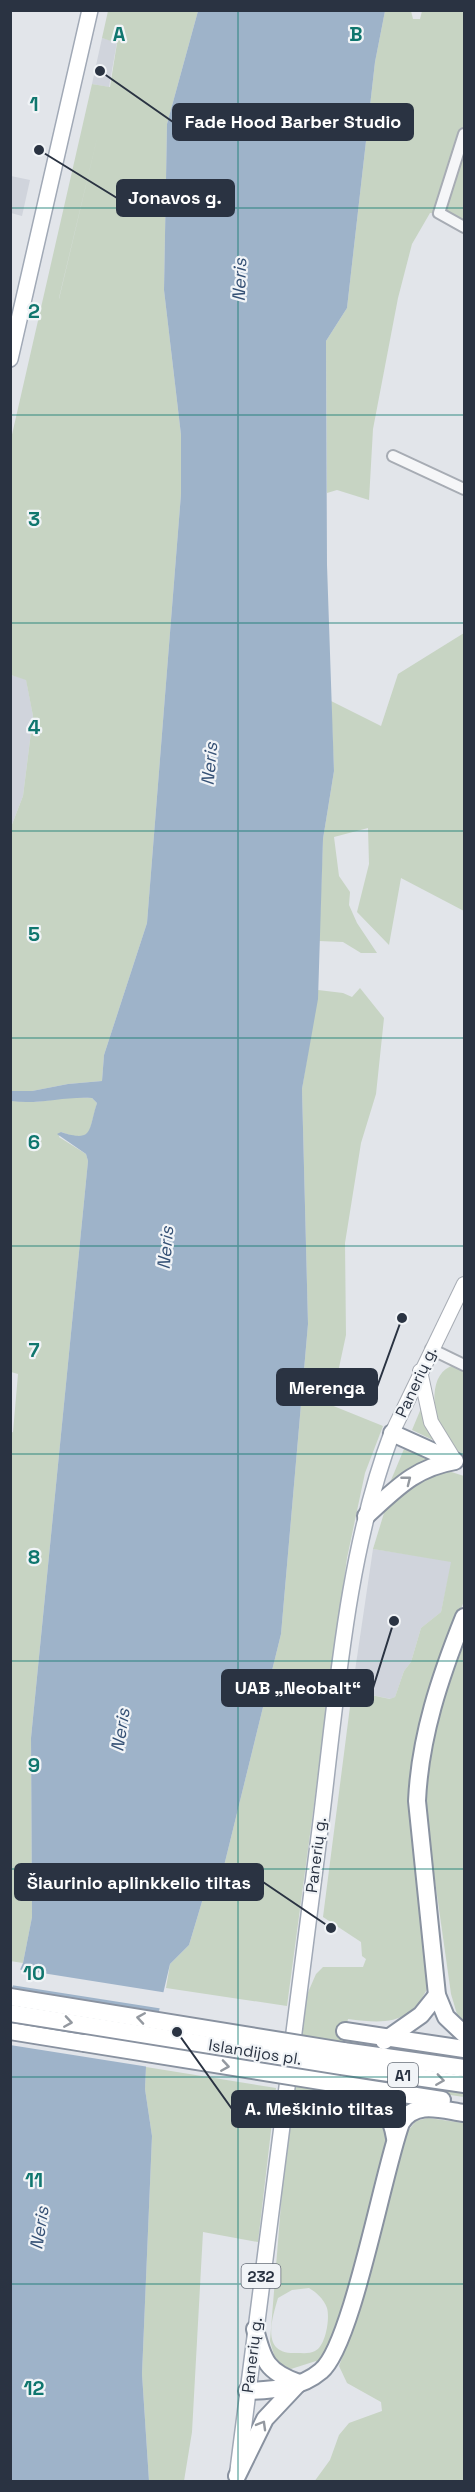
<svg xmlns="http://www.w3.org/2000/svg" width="475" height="2492" viewBox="0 0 475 2492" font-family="'Space Grotesk',sans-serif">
<rect width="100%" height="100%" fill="#e2e5ea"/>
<g fill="#d0d4dc">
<polygon points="102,38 117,42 109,87 92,84"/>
<polygon points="11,176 30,180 22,216 11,213"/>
<polygon points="11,675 26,679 33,716 23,796 11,827"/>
<polygon points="373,1549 452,1561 441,1612 421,1628 411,1662 404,1671 395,1697 391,1699 352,1691"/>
</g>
<g fill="#c7d4c3" fill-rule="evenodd">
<path d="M 108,11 L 198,11 L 167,124 L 164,290 L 181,435 L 181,494 L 147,923 L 104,1055 L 102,1081 L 68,1084 L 32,1091 L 11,1091 L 11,827 L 23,796 L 33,716 L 26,680 L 11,675 L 11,439 L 92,84 L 110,87 L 117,43 L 102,38 ZM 100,126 L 59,299 L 59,298 Z"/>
<polygon points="385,11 411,11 413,19 420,19 422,11 464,11 464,227 439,213 430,213 412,244 398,298 373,429 369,500 337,490 327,493 326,341 347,308 375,62"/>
<polygon points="464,633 464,911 401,878 389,945 357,912 369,864 368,828 334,837 339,876 350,892 349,905 357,923 377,953 361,953 343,942 319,941 323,839 334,771 331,701 381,726 398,674"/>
<polygon points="360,988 384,1018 376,1094 361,1143 345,1243 346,1335 331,1405 383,1426 365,1473 347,1558 287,2006 166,1988 170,1964 189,1945 207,1885 223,1870 281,1634 308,1324 302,1089 318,990 343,993 352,997"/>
<polygon points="72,1097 92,1098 97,1103 89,1133 79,1138 61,1132 59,1137 86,1154 88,1161 31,1738 32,1917 23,1963 10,1961 10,1433 13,1432 18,1374 11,1372 11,1101 36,1102"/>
<path d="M 455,1365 L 464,1370 L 464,1455 C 457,1450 448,1443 444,1435 C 432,1415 427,1371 455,1365 Z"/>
<polygon points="422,1406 435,1441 412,1430"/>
<polygon points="404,1449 434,1461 389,1485"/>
<path d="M 442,1469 L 464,1476 L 464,1601 L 424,1704 L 411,1772 L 413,1844 L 430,1982 C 413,2025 387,2024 348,2019 L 344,2038 L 464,2055 L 464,2060 L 345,2043 L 340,2075 L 464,2093 L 464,2097 L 340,2079 L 337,2097 C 371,2102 376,2102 389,2135 L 334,2341 L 320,2365 L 316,2361 L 291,2369 L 276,2362 L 270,2341 L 286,2142 L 306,1997 L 316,1974 L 323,1967 L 363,1967 L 366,1959 L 362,1956 L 361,1942 L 323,1917 L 352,1691 L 390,1699 L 395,1697 L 404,1671 L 411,1662 L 421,1628 L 441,1612 L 451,1562 L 373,1549 L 384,1513 L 395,1496 ZM 309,2288 C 316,2292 324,2299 327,2308 C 330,2318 326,2346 315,2351 C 310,2354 302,2353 297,2353 C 261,2355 271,2322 278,2298 L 292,2290 Z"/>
<polygon points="464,1644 464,2026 459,2021 451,1994 425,1810 428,1763 445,1694"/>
<polygon points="146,2067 276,2088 258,2242 203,2232 192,2432 184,2481 149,2481 142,2374 152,2136 145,2089"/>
<polygon points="428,2118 464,2123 464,2481 314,2482 330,2460 339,2435 349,2423 382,2411 381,2402 347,2383 339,2366 359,2313 407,2132 416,2121"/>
</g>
<path fill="#9eb3c9" d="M 198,11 L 385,11 L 375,62 L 347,308 L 326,341 L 327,565 L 334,771 L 323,839 L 318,999 L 302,1089 L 308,1324 L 281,1634 L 223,1870 L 207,1885 L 189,1945 L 170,1964 L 146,2067 L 145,2089 L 152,2136 L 142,2374 L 149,2481 L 11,2481 L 11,1990 L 23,1963 L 32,1917 L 31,1738 L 88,1161 L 86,1154 L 57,1134 L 61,1132 C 94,1143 88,1130 97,1103 L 92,1098 C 65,1096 38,1105 11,1101 L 10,1091 L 32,1091 L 68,1084 L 102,1081 L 104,1055 L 147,923 L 181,494 L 181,435 L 164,290 L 167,124 Z"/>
<g fill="#e2e5ea">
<polygon points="17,1969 168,1993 164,2009 11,1985"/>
<polygon points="11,2025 154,2048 149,2067 10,2045"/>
</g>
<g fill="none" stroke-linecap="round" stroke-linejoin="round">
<g stroke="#a7acb4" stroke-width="14">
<g id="minor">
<polyline points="464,134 439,213 464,227"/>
<polyline points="393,456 464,489"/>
<polyline points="431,1349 464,1365"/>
</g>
</g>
<g stroke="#a7acb4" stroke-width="16">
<g id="secondary">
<polyline points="420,1371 431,1422 455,1461"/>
<polyline points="392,1433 464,1284"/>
</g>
</g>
<g stroke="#a1a9b6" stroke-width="18">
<g id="primary">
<polyline points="10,359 90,10"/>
<path d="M 238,2470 C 263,2259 291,2048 319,1837 C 336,1705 345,1557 392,1433"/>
</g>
</g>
<g stroke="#8992a0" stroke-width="20">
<g id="trunk">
<polyline points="392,1433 454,1461"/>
<path d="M 366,1516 C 396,1489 414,1468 455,1461"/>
<path d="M 464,1617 C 440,1677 420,1736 417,1801 L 437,1995 L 446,2017 L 464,2034"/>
<polyline points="10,2031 84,2043"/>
<polyline points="345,2031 464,2049"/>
<polyline points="384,2041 421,2015 437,1995"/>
<polyline points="343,2051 464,2068"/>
<polyline points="341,2066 464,2084"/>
<polyline points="339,2084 442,2100"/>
<path d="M 361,2091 C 382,2102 391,2114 395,2138"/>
<path d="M 255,2329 C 263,2361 267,2372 299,2383"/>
<path d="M 247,2391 C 273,2390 300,2389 321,2371 C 352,2346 383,2172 401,2123 C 415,2100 442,2110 464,2113"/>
<polyline points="237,2476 265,2419 297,2385"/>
</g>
</g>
<use href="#minor" stroke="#f5f6f8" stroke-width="10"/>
<use href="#secondary" stroke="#fff" stroke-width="14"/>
<use href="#primary" stroke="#fff" stroke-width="15"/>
<use href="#trunk" stroke="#fff" stroke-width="16"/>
<g stroke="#8992a0" stroke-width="20" stroke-linecap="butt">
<g id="trunk-bridge">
<polyline points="10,1997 343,2051"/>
<polyline points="10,2013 341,2066"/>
<polyline points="84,2043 339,2084"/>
</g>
</g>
<use href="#trunk-bridge" stroke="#fff" stroke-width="16"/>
</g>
<defs><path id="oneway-chevron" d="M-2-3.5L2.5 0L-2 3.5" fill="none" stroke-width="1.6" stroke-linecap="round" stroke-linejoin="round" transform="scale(1.5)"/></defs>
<g stroke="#9499a0">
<use href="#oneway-chevron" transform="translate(407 1480) rotate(-38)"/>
<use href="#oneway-chevron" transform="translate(141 2018) rotate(-171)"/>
<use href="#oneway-chevron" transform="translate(68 2022) rotate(9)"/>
<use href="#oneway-chevron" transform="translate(225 2066) rotate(9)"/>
<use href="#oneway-chevron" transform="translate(440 2080) rotate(8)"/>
<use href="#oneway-chevron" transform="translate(262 2425) rotate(-60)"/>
</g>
<path fill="none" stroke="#0f766e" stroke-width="1.5" stroke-opacity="0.55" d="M 238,10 L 238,2482M 10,208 L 464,208M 10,415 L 464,415M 10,623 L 464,623M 10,831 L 464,831M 10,1038 L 464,1038M 10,1246 L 464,1246M 10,1454 L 464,1454M 10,1661 L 464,1661M 10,1869 L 464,1869M 10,2077 L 464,2077M 10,2284 L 464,2284"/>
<g text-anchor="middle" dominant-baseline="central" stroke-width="4.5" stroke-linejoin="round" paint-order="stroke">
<g fill="#f1f4f7" stroke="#666d78" stroke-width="1.5">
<rect x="388" y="2063" width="30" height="24" rx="4.5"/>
<rect x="241.5" y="2264" width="39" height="24" rx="4.5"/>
</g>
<g font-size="15" font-weight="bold" fill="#2a3342">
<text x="403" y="2075">A1</text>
<text x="261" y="2276">232</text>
</g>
<g font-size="16" fill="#2a3342" stroke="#f1f4f7">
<text transform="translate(416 1382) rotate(-65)">Panerių g.</text>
<text transform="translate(316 1855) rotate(-83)">Panerių g.</text>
<text transform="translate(255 2052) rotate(9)">Islandijos pl.</text>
<text transform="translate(252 2355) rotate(-83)">Panerių g.</text>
</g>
<g font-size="18" font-style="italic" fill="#355175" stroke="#f1f4f7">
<text transform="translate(239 280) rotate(-88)">Neris</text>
<text transform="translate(209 764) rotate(-85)">Neris</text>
<text transform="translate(165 1248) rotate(-85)">Neris</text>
<text transform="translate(120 1730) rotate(-81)">Neris</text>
<text transform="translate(39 2228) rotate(-81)">Neris</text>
</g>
</g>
<g font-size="20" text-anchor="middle" font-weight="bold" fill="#0f766e" stroke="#f1f4f7" stroke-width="4.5" stroke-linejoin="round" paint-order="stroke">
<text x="119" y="41">A</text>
<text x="356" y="41">B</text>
<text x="34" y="111">1</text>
<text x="34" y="318">2</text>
<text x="34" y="526">3</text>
<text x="34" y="734">4</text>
<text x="34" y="941">5</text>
<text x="34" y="1149">6</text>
<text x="34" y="1357">7</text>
<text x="34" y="1564">8</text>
<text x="34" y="1772">9</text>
<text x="34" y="1980">10</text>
<text x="34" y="2187">11</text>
<text x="34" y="2395">12</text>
</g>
<path fill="none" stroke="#2a3342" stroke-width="2" d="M100 71L173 122M39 150L117 198M402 1318L377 1387M394 1621L373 1688M331 1928L263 1882M177 2032L232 2109"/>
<g fill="#2a3342" stroke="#f1f4f7" stroke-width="2">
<circle cx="100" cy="71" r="6"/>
<circle cx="39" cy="150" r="6"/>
<circle cx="402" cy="1318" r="6"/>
<circle cx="394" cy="1621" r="6"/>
<circle cx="331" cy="1928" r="6"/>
<circle cx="177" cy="2032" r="6"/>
</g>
<g fill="#2a3342" stroke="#2a3342" stroke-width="2">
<rect x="173" y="104" width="240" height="36" rx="6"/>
<rect x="117" y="180" width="117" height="36" rx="6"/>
<rect x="277" y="1369" width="100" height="36" rx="6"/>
<rect x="222" y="1670" width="151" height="36" rx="6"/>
<rect x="15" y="1864" width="248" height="36" rx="6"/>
<rect x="232" y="2091" width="173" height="36" rx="6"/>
</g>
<g font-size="18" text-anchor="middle" font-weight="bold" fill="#fff">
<text x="293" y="128">Fade Hood Barber Studio</text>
<text x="175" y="204">Jonavos g.</text>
<text x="327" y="1394">Merenga</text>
<text x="298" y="1694">UAB „Neobalt“</text>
<text x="139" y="1889">Šiaurinio aplinkkelio tiltas</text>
<text x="319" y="2115">A. Meškinio tiltas</text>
</g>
<rect width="475" height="2492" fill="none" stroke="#2a3342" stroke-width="24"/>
</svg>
